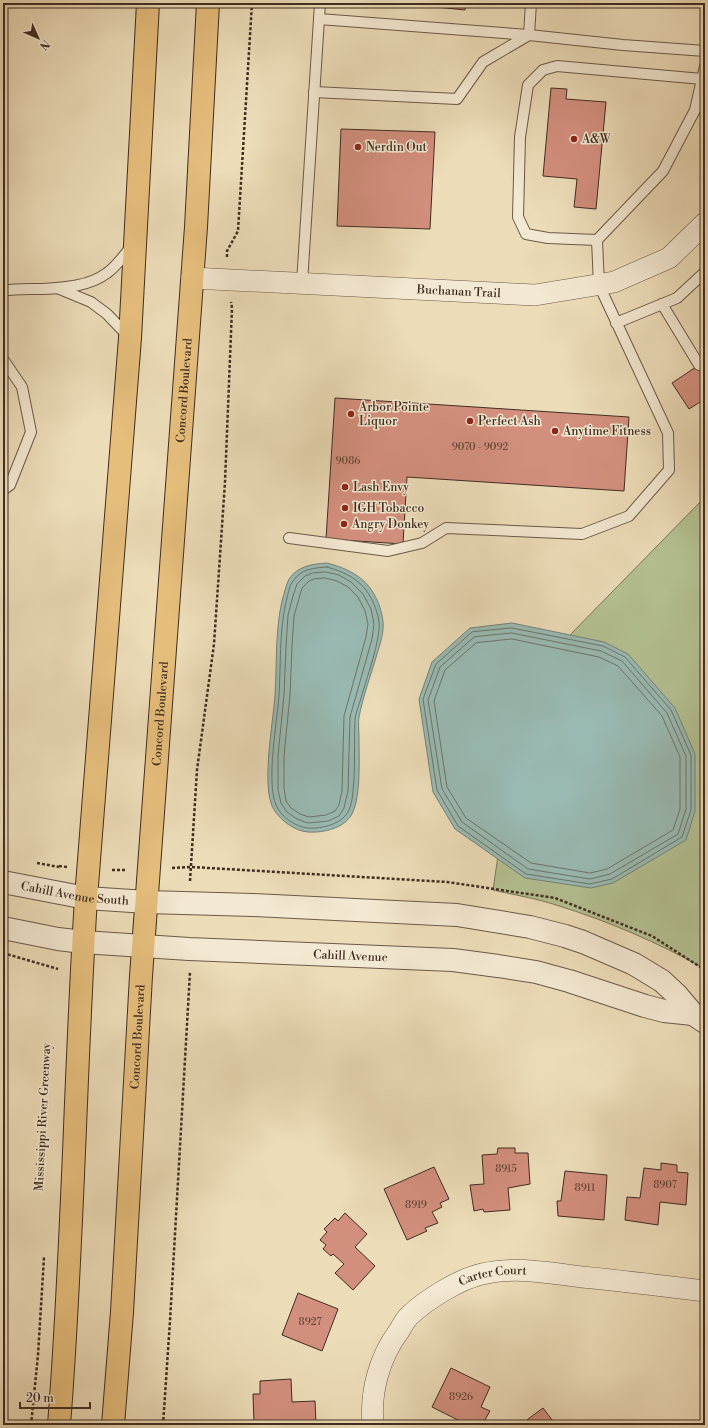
<svg xmlns="http://www.w3.org/2000/svg" width="708" height="1428" viewBox="0 0 708 1428" font-family="'Libre Bodoni',serif">
<rect width="100%" height="100%" fill="#ecdcb8"/>
<filter id="stains"><feTurbulence type="fractalNoise" baseFrequency=".005" numOctaves="4"/><feColorMatrix values="0 0 0 0 .2 0 0 0 0 .09 0 0 0 0 .02 0 0 0 .5 -.17"/></filter>
<radialGradient id="worn" r=".72"><stop offset=".6" stop-color="#630" stop-opacity="0"/><stop offset="1" stop-color="#630" stop-opacity=".3"/></radialGradient>
<path fill="#b4c192" stroke="#7a775a" d="M 705,497 L 705,969 C 657,942 608,921 556,905 C 535,898 514,895 493,890 L 523,683 Z"/>
<g fill="#99bab3" stroke="#758279">
<path d="M 327,563 C 346,568 364,576 374,594 C 379,603 382,612 383,622 C 384,633 380,644 377,654 C 371,675 363,696 359,717 C 358,723 359,730 359,737 C 359,758 361,793 353,812 C 346,828 324,833 308,832 C 294,831 278,819 272,806 C 262,781 273,724 275,695 C 277,664 275,632 282,601 C 284,594 286,585 289,579 C 298,566 312,564 327,563 Z"/>
<polygon points="512,623 604,642 628,654 675,708 695,754 695,811 686,840 613,883 591,888 525,878 455,829 433,792 419,699 432,662 470,628"/>
</g>
<g fill="none" stroke-linecap="round" stroke-linejoin="round">
<g stroke="#6c746a" stroke-width="1">
<path d="M 327,567 C 345,572 362,580 371,598 C 375,606 378,613 379,622 C 381,639 366,680 361,698 C 359,705 356,712 355,719 C 354,739 355,759 354,779 C 353,789 353,801 349,810 C 343,824 322,829 308,828 C 296,827 281,817 276,805 C 266,782 277,722 279,696 C 281,664 279,633 286,602 C 288,595 289,586 293,581 C 301,569 313,568 327,567 Z"/>
<polygon points="326,572 339,575 351,582 363,594 371,609 374,624 372,639 350,717 348,791 344,808 339,816 328,821 308,823 297,819 287,812 281,803 278,790 278,756 284,695 286,646 288,615 293,596 297,584 305,576 313,573"/>
<polygon points="325,578 337,581 348,587 358,597 365,611 368,624 366,637 344,716 342,791 339,805 335,811 326,815 309,817 300,814 291,808 286,801 284,789 284,756 290,695 292,646 294,616 302,588 309,581 314,579"/>
<polygon points="512,628 603,646 625,657 671,710 691,755 691,810 682,837 612,879 590,884 526,874 458,826 437,790 423,699 436,664 472,632"/>
<polygon points="512,633 601,651 622,661 667,713 686,756 686,809 678,834 610,874 590,879 528,869 462,822 442,789 428,700 440,667 474,637"/>
<polygon points="512,639 599,657 618,666 662,716 680,757 680,809 673,830 607,869 590,873 531,863 466,818 447,787 434,701 445,670 476,643"/>
</g>
</g>
<g fill="#d38f7e" stroke="#402d21">
<polygon points="436,3 466,3 465,10 436,7"/>
<polygon points="551,88 567,89 566,99 606,102 596,209 574,207 577,179 543,176"/>
<polygon points="341,129 435,132 430,229 337,226"/>
<polygon points="705,361 705,399 689,409 672,383"/>
<polygon points="335,398 629,417 624,491 407,477 403,544 326,539"/>
<polygon points="498,1148 515,1148 515,1153 528,1153 530,1184 508,1188 510,1210 484,1212 483,1209 474,1211 470,1185 484,1184 482,1155 497,1154"/>
<polygon points="661,1163 677,1165 677,1172 688,1173 686,1205 660,1202 658,1225 625,1220 627,1197 640,1198 644,1168 661,1170"/>
<polygon points="434,1167 449,1199 440,1203 442,1207 432,1212 438,1223 425,1228 427,1231 407,1240 384,1189"/>
<polygon points="565,1171 607,1175 604,1220 558,1216 557,1201 561,1201"/>
<polygon points="345,1213 367,1234 355,1247 375,1266 353,1290 335,1273 344,1264 333,1254 331,1256 323,1249 326,1245 320,1240 327,1232 324,1229 335,1218 338,1221"/>
<polygon points="298,1293 338,1309 322,1351 282,1335"/>
<polygon points="451,1368 490,1387 481,1407 490,1411 482,1425 468,1425 432,1407"/>
<polygon points="291,1379 292,1402 315,1401 316,1425 268,1425 268,1423 254,1423 253,1394 260,1394 260,1381"/>
<polygon points="543,1408 556,1425 520,1425"/>
</g>
<g fill="none" stroke-linecap="round" stroke-linejoin="round">
<g stroke="#6b5947" stroke-width="12">
<g id="service">
<polyline points="320,3 319,19 529,35 623,45 705,51"/>
<polyline points="314,92 457,99 483,62 529,35 531,3"/>
<polyline points="597,240 548,238 526,234 518,217 520,137 528,85 543,70 557,66 702,79"/>
<polyline points="302,283 319,19"/>
<polyline points="57,288 91,302 107,314 129,337"/>
<path d="M 3,291 C 16,288 30,289 43,289 C 64,288 90,286 107,273 C 117,266 124,255 132,246"/>
<polyline points="662,304 699,365"/>
<polyline points="616,323 677,298 705,272"/>
<polyline points="3,359 22,387 31,432 10,485 3,490"/>
<polyline points="289,538 388,551 422,543 446,528 582,534 629,516 669,470 668,433 599,285 597,240 663,171 695,110 705,66"/>
</g>
</g>
<g stroke="#6b5947" stroke-width="22">
<g id="minor">
<path id="s1" d="M 192,278 L 535,295 L 614,282 L 669,258 L 705,223"/>
<path id="s2" d="M 373,1425 C 370,1392 379,1358 399,1331 C 402,1326 405,1320 409,1316 C 426,1300 459,1279 482,1274 C 514,1266 549,1273 582,1277 C 623,1281 664,1286 705,1291"/>
</g>
</g>
<g stroke="#6b5947" stroke-width="24">
<g id="tertiary">
<path id="s3" d="M 3,882 L 86,898 L 147,902 L 253,905 L 457,915 L 530,927 L 565,936 L 583,942 L 634,964 L 662,981 L 677,995 L 693,1014 L 705,1022"/>
<path id="s4" d="M 3,928 L 58,939 L 83,942 L 189,949 L 453,960 L 498,966 L 536,972 L 569,981 L 645,1006 L 664,1011 L 693,1014"/>
</g>
</g>
<g stroke="#402d21" stroke-width="24">
<g id="primary">
<path d="M 59,1425 C 73,1250 75,1073 86,898 L 130,338 L 148,3"/>
<path id="s5" d="M 113,1425 L 122,1312 L 141,976 L 196,227 L 208,3"/>
</g>
</g>
<g stroke="#402d21" stroke-width="2.5" stroke-dasharray="3 2" stroke-linecap="butt">
<polyline points="227,257 227,251 238,231 252,3"/>
<polyline points="37,863 59,867"/>
<polyline points="59,866 67,867"/>
<polyline points="172,868 192,867 447,882 555,898 652,936 705,970"/>
<polyline points="112,870 127,870"/>
<polyline points="190,881 197,770 214,644 225,482 232,308 231,302"/>
<polyline points="3,953 58,969"/>
<polyline points="31,1425 38,1355 44,1257"/>
<polyline points="163,1425 170,1321 190,972"/>
</g>
<use href="#service" stroke="#f3e8d1" stroke-width="10"/>
<use href="#minor" stroke="#f3e8d1" stroke-width="21"/>
<use href="#tertiary" stroke="#f3e8d1" stroke-width="22"/>
<use href="#primary" stroke="#e6be7c" stroke-width="22"/>
</g>
<g fill="#8f2418" stroke="#f3e8d1" stroke-width="1.5">
<circle cx="574" cy="139" r="4"/>
<circle cx="358" cy="147" r="4"/>
<circle cx="351" cy="414" r="4"/>
<circle cx="470" cy="421" r="4"/>
<circle cx="555" cy="431" r="4"/>
<circle cx="345" cy="487" r="4"/>
<circle cx="345" cy="508" r="4"/>
<circle cx="344" cy="524" r="4"/>
</g>
<g text-anchor="middle" dominant-baseline="central" stroke-width="3" stroke-linejoin="round" paint-order="stroke">
<g font-size="10" fill="#654638">
<text x="480" y="447">9070 - 9092</text>
<text x="348" y="461">9086</text>
<text x="506" y="1169">8915</text>
<text x="665" y="1185">8907</text>
<text x="585" y="1188">8911</text>
<text x="416" y="1205">8919</text>
<text x="310" y="1322">8927</text>
<text x="461" y="1397">8926</text>
</g>
<g font-size="12" fill="#402d21" stroke="#f3e8d1" text-anchor="start">
<text x="582" y="139">A&amp;W</text>
<text x="366" y="147">Nerdin Out</text>
<text x="359" y="407">Arbor Pointe<tspan x="359" dy="14">Liquor</tspan></text>
<text x="478" y="421">Perfect Ash</text>
<text x="563" y="431">Anytime Fitness</text>
<text x="353" y="487">Lash Envy</text>
<text x="353" y="508">IGH Tobacco</text>
<text x="352" y="524">Angry Donkey</text>
</g>
<g font-size="12" fill="#402d21" stroke="#f3e8d1">
<text stroke="none"><textPath href="#s1" startOffset="267">Buchanan Trail</textPath></text>
<text stroke="none"><textPath href="#s5" startOffset="1037">Concord Boulevard</textPath></text>
<text stroke="none"><textPath href="#s5" startOffset="713">Concord Boulevard</textPath></text>
<text stroke="none"><textPath href="#s3" startOffset="73">Cahill Avenue South</textPath></text>
<text stroke="none"><textPath href="#s4" startOffset="349">Cahill Avenue</textPath></text>
<text stroke="none"><textPath href="#s5" startOffset="389">Concord Boulevard</textPath></text>
<text transform="translate(43 1117) rotate(-87)">Mississippi River Greenway</text>
<text stroke="none"><textPath href="#s2" startOffset="213">Carter Court</textPath></text>
</g>
</g>
<rect width="708" height="1428" fill="none" stroke="#ecdcb8" stroke-width="16"/>
<rect x="4" y="4" width="700" height="1420" fill="none" stroke="#402d21" stroke-width="2"/>
<rect x="8" y="8" width="692" height="1412" fill="none" stroke="#402d21"/>
<g transform="translate(38 38) rotate(135)" stroke="#f3e8d1" stroke-width="3" paint-order="stroke">
<path d="M0-3L7 15L0 10L-7 15Z" fill="#402d21"/>
<text y="-6" font-size="11" font-weight="bold" text-anchor="middle" fill="#402d21">N</text>
</g>
<path d="M20 1402v6h70v-6" fill="none" stroke="#402d21" stroke-width="2"/>
<text x="26" y="1402" font-size="12" fill="#402d21" stroke="#f3e8d1" stroke-width="3" paint-order="stroke">20 m</text>
<rect width="100%" height="100%" filter="url(#stains)"/>
<rect width="100%" height="100%" fill="url(#worn)"/>
</svg>
